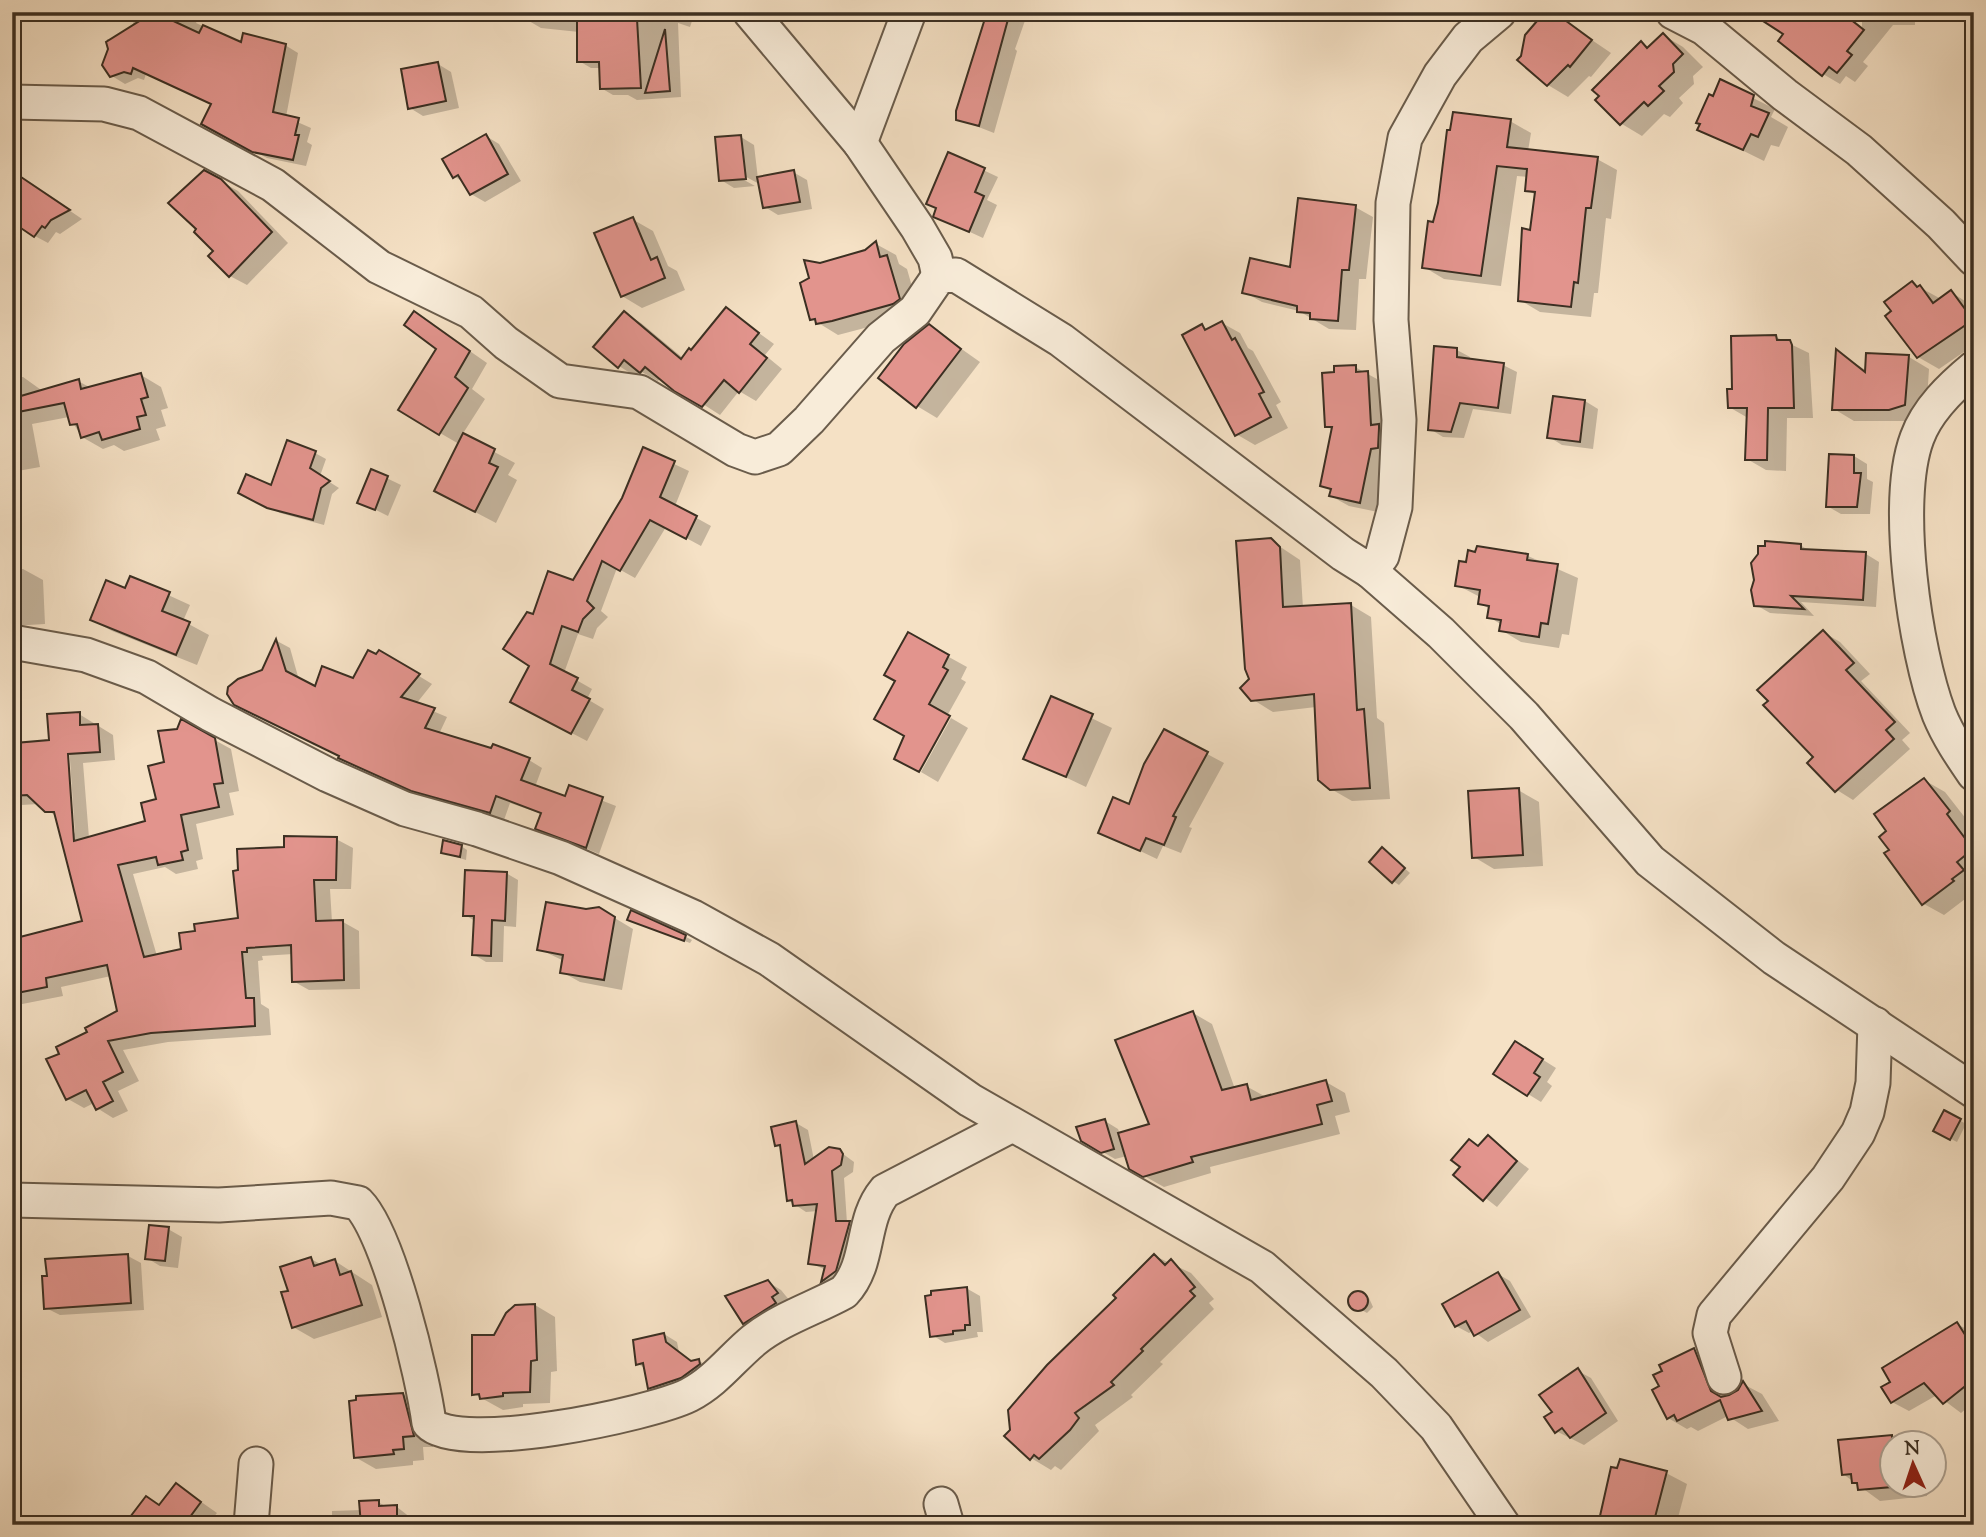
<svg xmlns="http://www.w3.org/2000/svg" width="1986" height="1537" viewBox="0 0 1986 1537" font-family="'Sorts Mill Goudy',serif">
<rect width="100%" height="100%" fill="#f5e1c5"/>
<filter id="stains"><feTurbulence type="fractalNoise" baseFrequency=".00286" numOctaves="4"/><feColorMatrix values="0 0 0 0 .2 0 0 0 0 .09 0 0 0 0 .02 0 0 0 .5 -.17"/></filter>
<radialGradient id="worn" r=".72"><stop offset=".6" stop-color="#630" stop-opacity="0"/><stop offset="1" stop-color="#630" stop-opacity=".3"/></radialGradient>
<g fill="#0003" fill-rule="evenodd">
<polygon points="138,12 201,12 196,23 242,44 285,45 298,53 286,117 311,128 307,142 312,145 306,166 267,158 216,131 213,105 146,74 144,80 138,78 125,84 112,76 107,39 125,42"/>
<polygon points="530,12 605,12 605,17 618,22 649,21 651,12 695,12 690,27 678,23 681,97 637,100 628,95 613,95 601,88 601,68 591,68 579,61 579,32 541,28 529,21"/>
<polygon points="989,12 1028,12 1015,49 1017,51 994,133 958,119 977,43"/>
<polygon points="1766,12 1843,12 1862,27 1862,12 1915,12 1915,25 1893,25 1863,62 1868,66 1855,82 1846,76 1840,84 1823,74"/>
<polygon points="1558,17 1611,53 1591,77 1589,76 1568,97 1548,85"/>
<polygon points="1663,35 1683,47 1703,67 1693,76 1694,84 1679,98 1683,103 1670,117 1664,114 1642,136 1622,124 1597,100 1642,43 1650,48"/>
<polygon points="438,64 451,72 459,108 423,116 410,108"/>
<polygon points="1721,82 1775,109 1771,117 1788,127 1779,147 1771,145 1764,161 1699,129"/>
<polygon points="1510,121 1531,133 1528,151 1597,159 1617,170 1611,219 1606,218 1598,293 1594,293 1591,317 1540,312 1520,300 1536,195 1527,190 1528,177 1517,176 1501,286 1444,279 1424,267 1434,224"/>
<polygon points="12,127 19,141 12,144"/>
<polygon points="486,136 499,144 521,181 485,202 471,194 465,183 455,177"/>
<polygon points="741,137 754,145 758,179 793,172 807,180 812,209 778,215 765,207 761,185 739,173 737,176 755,186 734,188 721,180"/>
<polygon points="949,154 998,177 987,200 997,205 983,238 935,216"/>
<polygon points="204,172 238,191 288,243 247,285 230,276"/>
<polygon points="35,187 82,219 60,234 56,232 48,243 35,236"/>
<polygon points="1355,207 1373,217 1366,279 1359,279 1356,330 1329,329 1299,311 1262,302 1244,292 1292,270"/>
<polygon points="632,219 653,231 668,266 677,271 685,290 642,308 622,296"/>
<polygon points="876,244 896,255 899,264 907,269 919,311 914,315 838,335 812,319 811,279 820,265 865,252"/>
<polygon points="1912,283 1941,299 1951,292 1974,307 1974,345 1939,369 1918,357"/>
<polygon points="726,309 774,344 765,355 782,369 756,401 739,391 720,415 661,377 658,381 640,371 635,376 619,366 624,313 641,323 683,358 692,352"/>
<polygon points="415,313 487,363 472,389 485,399 462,435 515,463 508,475 517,480 496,523 456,502 459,444 440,433 438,348"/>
<polygon points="1222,323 1240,333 1248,348 1253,351 1281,402 1276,405 1288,428 1255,445 1236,434 1202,326 1208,330"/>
<polygon points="929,326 980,362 937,418 917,406"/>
<polygon points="1776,337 1809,353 1813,418 1787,418 1786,471 1766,470 1747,459 1748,418 1729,407 1734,390"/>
<polygon points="1457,350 1470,357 1470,360 1503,365 1517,372 1511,414 1473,409 1464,438 1443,437 1430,429"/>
<polygon points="1837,352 1867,371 1867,355 1909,357 1929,369 1926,416 1910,421 1854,421 1834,409"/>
<polygon points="1355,367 1386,384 1378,512 1349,506 1331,496 1332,491 1322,485 1333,430 1326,426"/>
<polygon points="141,375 161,387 168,408 161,410 166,426 156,429 160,440 124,451 114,445 103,449 82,437 69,417 32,424 40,467 12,472 12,378 23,377 44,392 78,381 91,388"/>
<polygon points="1554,398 1585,401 1598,409 1593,449 1562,445 1549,437"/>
<polygon points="644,450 689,471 675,506 711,526 701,546 666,527 635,578 617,568 601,611 608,617 597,628 593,639 578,634 564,673 592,689 587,699 604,709 587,741 528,710 534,617 574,582 623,499"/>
<polygon points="315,453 326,459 320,476 339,488 332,494 324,525 280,513 251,498 272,487"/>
<polygon points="1854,456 1867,464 1867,479 1873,482 1870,514 1841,514 1827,506"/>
<polygon points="372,471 401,485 388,516 360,502"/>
<polygon points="1270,540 1300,560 1303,608 1351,605 1371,617 1377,718 1384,723 1390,799 1352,801 1331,789 1316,707 1273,712 1252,699 1251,680"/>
<polygon points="1800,545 1810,551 1866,554 1879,562 1876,607 1801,602 1814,616 1770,613 1756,605"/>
<polygon points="1478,548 1528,556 1578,578 1569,635 1562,634 1559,648 1521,642 1501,630 1502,625 1489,617 1490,609 1479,603 1480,597 1457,585"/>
<polygon points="12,569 23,569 43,580 45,624 12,626"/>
<polygon points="131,578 190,605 183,621 209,635 197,665 112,631 92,620 126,590"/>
<polygon points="1823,632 1840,642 1870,674 1861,681 1910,733 1902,740 1910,749 1853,800 1837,790 1816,757"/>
<polygon points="909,635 967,667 961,679 966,682 947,716 906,735 897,681"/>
<polygon points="277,641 290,648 299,680 315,688 354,680 380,652 432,684 416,704 447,717 439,734 529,760 542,768 535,787 566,799 570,788 616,806 599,854 538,828 542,814 510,803 504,820 427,798 340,758 264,671"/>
<polygon points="1052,699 1112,728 1086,787 1025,758"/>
<path d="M 79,714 L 113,735 L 115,760 L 83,763 L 89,838 L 147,822 L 158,801 L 166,764 L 182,722 L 231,749 L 239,791 L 229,793 L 234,815 L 196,824 L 203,859 L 196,861 L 198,869 L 176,874 L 165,867 L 133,874 L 157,956 L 183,950 L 197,932 L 240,920 L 285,849 L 336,839 L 353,848 L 351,889 L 330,889 L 332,922 L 343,922 L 359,931 L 360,989 L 309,990 L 293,981 L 293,954 L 262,956 L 263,960 L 258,961 L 261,1004 L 269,1009 L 271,1035 L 168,1042 L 123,1050 L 139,1081 L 118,1091 L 128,1111 L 113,1118 L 97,1108 L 94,1103 L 84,1108 L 68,1099 L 62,1054 L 119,1012 L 111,976 L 61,987 L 63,996 L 12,1006 L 12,946 L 45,934 L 44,931 L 84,922 L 57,817 L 39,804 L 21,805 L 12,800 L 12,776 L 19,776 ZM 69,745 L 75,834 L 71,826 L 65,746 Z"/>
<polygon points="951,718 968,728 938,782 921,772"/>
<polygon points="1164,731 1224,763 1189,827 1192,828 1181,853 1163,846 1157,859 1100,832 1130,806"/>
<polygon points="1924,780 1945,792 1970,824 1966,826 1974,837 1973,893 1944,915 1924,904 1892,850 1889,831"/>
<polygon points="1518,790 1539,802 1543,866 1494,869 1474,857"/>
<polygon points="461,846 467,850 466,860 443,853"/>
<polygon points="1383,849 1410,873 1399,885 1393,881"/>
<polygon points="506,873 518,880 516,927 504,926 503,962 486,962 473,954 475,921 465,915"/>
<polygon points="598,908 633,929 622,990 580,982 562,972 564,961 539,949 586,911"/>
<polygon points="632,913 686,937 692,940 690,943 635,923 629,920"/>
<polygon points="1193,1013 1212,1024 1235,1089 1246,1086 1266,1097 1326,1082 1345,1093 1350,1112 1335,1116 1340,1134 1210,1167 1211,1173 1164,1187 1130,1168 1127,1156 1115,1159 1082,1140 1105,1121 1118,1129 1120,1134 1152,1125"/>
<polygon points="1529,1051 1556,1068 1547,1082 1552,1086 1541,1102 1528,1094"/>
<polygon points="1945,1112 1966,1124 1957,1142 1936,1131"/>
<polygon points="796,1123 808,1130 814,1160 839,1151 854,1162 853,1172 844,1178 847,1223 861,1229 834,1288 823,1281 826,1270 810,1263 818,1211 806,1212 788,1200 782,1148 777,1145"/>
<polygon points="1488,1137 1529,1169 1497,1207 1456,1175 1462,1167 1470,1141 1480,1147"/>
<polygon points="168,1229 182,1237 178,1268 160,1266 147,1258"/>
<polygon points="128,1256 141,1263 144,1310 60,1315 46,1308"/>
<polygon points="1155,1256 1191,1273 1214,1299 1209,1303 1214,1309 1160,1362 1163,1364 1131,1395 1133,1397 1095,1425 1099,1431 1061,1470 1055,1466 1051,1470 1031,1458 1119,1298"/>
<polygon points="311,1259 322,1265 335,1261 372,1285 382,1317 314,1339 293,1327 290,1293"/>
<polygon points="1498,1274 1510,1281 1531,1317 1488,1342 1473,1331 1469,1333 1456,1326"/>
<polygon points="768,1282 781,1290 790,1301 757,1331 744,1323"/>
<polygon points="966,1288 980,1296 983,1332 977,1332 978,1337 945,1343 932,1335"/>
<polygon points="1363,1294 1369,1298 1373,1307 1367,1313 1351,1304 1352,1295"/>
<polygon points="535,1305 555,1317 557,1371 551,1372 550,1403 523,1404 523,1407 503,1410 474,1394 496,1336"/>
<polygon points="1957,1324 1974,1333 1974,1402 1961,1413 1937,1395 1909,1411 1892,1402"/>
<polygon points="664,1334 677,1342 679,1352 693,1362 699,1361 712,1368 663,1395 650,1387 646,1369 638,1364"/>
<polygon points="1694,1350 1713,1360 1727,1398 1739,1392 1743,1384 1762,1394 1779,1421 1748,1429 1728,1416 1698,1431 1691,1427 1687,1429 1668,1418 1661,1387"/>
<polygon points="1578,1371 1591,1378 1618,1421 1584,1445 1556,1431 1554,1413"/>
<polygon points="403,1394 424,1406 433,1447 423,1447 424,1460 413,1461 413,1465 376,1469 355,1457"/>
<polygon points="1902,1435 1915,1442 1892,1442 1892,1484 1926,1484 1927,1496 1880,1501 1843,1474 1840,1441"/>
<rect x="1969" y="1468" width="5" height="57"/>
<polygon points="1666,1473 1687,1484 1676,1525 1605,1525 1607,1518"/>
<polygon points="177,1485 217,1513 207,1525 126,1525 160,1506"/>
<polygon points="378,1502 387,1507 397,1507 420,1525 332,1525 332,1511 362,1510"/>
<polygon points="97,1518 108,1525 92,1525"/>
</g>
<g fill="#e2948d" stroke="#3b2f22" stroke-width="2">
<polygon points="154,12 199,33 203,25 241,42 243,33 286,44 273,112 299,118 295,135 299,135 293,160 252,152 201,124 211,104 133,68 131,74 124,72 110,77 102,65 108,49 106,42"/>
<polygon points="987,12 1010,12 979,126 956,120 956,111"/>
<polygon points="1749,12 1841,12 1864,30 1847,51 1852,55 1837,73 1829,67 1822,76 1778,41 1783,34"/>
<polygon points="609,15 609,21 637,19 641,88 600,89 599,62 577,62 577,16"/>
<polygon points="1558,15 1592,40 1570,67 1568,65 1547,86 1517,60 1521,56 1525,35 1537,21"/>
<polygon points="665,29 670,91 645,93"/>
<polygon points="1663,33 1683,54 1673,64 1674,72 1659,86 1664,91 1648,106 1644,102 1620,125 1595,100 1599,96 1592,90 1641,41 1647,48"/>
<polygon points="438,62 446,101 408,109 401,69"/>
<polygon points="1720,79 1754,95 1751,106 1769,113 1758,137 1751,134 1743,150 1697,130 1700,124 1696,123 1709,94 1713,96"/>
<polygon points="1453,112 1511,119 1507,147 1598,157 1591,208 1586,208 1578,283 1574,282 1571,307 1518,301 1522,228 1530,230 1535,192 1525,191 1527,169 1497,166 1481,276 1422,268 1428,221 1433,222 1438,203 1447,130 1450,130"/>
<polygon points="486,134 508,174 470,195 458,175 453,178 442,159"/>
<polygon points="741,135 746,179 719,181 715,137"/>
<polygon points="948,152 985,168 975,192 984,196 969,232 933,217 936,208 926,204"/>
<polygon points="204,170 221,179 272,232 229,277 208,256 213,251 194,232 196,229 168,203"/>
<polygon points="794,170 800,202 763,208 757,177"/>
<polygon points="21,177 70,210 51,220 45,228 42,226 34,237 12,222 12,190"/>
<polygon points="1298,198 1356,205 1349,270 1342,270 1338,321 1310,319 1310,313 1297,312 1297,306 1242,293 1250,258 1290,267"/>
<polygon points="633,217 651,260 657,257 665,278 621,297 594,233"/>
<polygon points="876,241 880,257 887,255 900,299 893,304 832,321 816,324 815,319 810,320 800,283 809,278 804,260 820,263 865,250"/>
<polygon points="1912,281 1917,287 1920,285 1933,303 1951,290 1973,320 1917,358 1885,316 1891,311 1884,302"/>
<polygon points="726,307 759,333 750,344 767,358 739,393 724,380 702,407 674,391 645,367 640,373 624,360 618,368 593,347 624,311 681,359 689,348 691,350"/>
<polygon points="414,311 470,351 455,377 468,388 439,435 398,410 436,349 404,325"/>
<polygon points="1222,321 1232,340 1235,338 1264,392 1259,394 1271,417 1235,436 1182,335 1202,324 1205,330"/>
<polygon points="929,324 961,349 916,408 878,378 904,344"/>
<polygon points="1776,335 1777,340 1790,340 1792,345 1794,408 1768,408 1767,460 1745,460 1747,408 1728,408 1727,389 1732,389 1731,336"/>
<polygon points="1434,346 1457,348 1457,357 1504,363 1498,408 1460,403 1451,432 1428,430"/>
<polygon points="1836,349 1865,372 1866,353 1909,355 1905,405 1889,410 1832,410"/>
<polygon points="1356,365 1356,372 1368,371 1371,425 1379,424 1379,428 1378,448 1371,449 1360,503 1329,496 1331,489 1320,486 1332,427 1325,427 1322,373 1334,372 1334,366"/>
<polygon points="141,373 148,397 141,399 146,415 137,417 140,429 102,440 99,432 81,438 77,424 70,425 64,403 18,412 14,398 79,379 81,389"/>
<polygon points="1553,396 1585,400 1580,442 1547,438"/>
<polygon points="463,433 495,449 489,463 498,467 475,512 434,491"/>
<polygon points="287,440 316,451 310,468 330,481 321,488 313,520 267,508 238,493 246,474 271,485"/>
<polygon points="643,447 675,461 660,497 697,516 686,539 650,520 620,571 602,561 587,601 594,608 583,619 578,632 562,626 550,664 578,678 572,690 590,699 571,734 510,702 529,666 503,649 527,612 533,614 548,571 573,580 622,498"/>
<polygon points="1829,454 1854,455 1854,473 1861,473 1857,507 1826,507"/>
<polygon points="371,469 388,476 375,510 357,503"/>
<polygon points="1271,538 1280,547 1283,607 1351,603 1357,710 1364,709 1370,788 1330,790 1318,780 1314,694 1251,701 1240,688 1249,679 1245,669 1236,541"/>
<polygon points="1765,541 1801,544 1801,549 1866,552 1863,600 1791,596 1804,609 1754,606 1751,590 1754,580 1751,563 1758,554 1758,546 1765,546"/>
<polygon points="1477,546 1528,554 1527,560 1558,564 1548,624 1541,623 1539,637 1499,631 1501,620 1487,618 1489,606 1478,604 1480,590 1455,586 1459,561 1466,562 1468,550 1475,552"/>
<polygon points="130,576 170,592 162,611 190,622 176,655 90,620 106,580 125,588"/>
<polygon points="1823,630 1854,663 1846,670 1895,722 1886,730 1894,739 1835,792 1807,763 1813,757 1763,705 1768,701 1757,690"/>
<polygon points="908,632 949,655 943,667 948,670 929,704 950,716 919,772 894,759 904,736 874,719 895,681 884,675"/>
<polygon points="276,639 286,671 315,686 322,666 353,678 368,650 376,654 379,650 420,674 401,697 435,708 425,728 491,748 493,744 530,758 521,780 565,796 569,785 603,797 586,848 535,829 541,813 496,796 490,813 411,791 338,758 339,756 234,705 227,694 228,687 238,679 262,670"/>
<polygon points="1051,696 1093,714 1066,777 1023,759"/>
<polygon points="80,712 80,725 98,724 100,752 68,754 74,841 145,821 141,803 156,799 148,766 164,762 158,731 177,729 181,719 215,738 223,783 214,784 219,807 181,815 188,850 181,852 183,860 158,865 156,857 118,865 144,957 181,949 179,933 195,931 194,924 238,918 233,871 238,870 237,849 284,847 284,836 337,837 336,880 314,880 316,921 343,920 344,980 292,982 291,945 247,948 247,952 242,952 246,998 254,998 255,1026 151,1033 108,1041 123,1072 103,1082 113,1101 96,1110 86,1090 66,1100 46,1059 59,1054 56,1047 87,1032 85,1028 117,1011 107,965 46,978 47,987 12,994 12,944 17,943 16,938 82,921 54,812 45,812 27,795 12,796 12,774 17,774 15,743 49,740 47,714"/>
<polygon points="1164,729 1208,752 1173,816 1176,817 1164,845 1146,838 1140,851 1098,833 1113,797 1129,804 1144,764"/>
<polygon points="1924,778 1950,811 1947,814 1973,849 1957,862 1964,870 1952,879 1954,881 1922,905 1884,853 1889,850 1879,837 1886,831 1874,814"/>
<polygon points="1519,788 1523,855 1472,858 1468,791"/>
<polygon points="443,840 462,845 460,857 441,853"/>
<polygon points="1382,847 1405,868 1392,883 1369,862"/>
<polygon points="465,870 507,872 505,921 492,920 491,956 472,955 474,916 463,916"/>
<polygon points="546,902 586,909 599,907 615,917 604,980 560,973 563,955 537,950"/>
<polygon points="631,910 686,935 684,941 627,920"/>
<polygon points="1193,1011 1222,1090 1247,1084 1251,1100 1326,1080 1332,1101 1317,1105 1322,1124 1191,1157 1193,1162 1143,1177 1129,1169 1118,1133 1149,1124 1115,1040"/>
<polygon points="1515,1041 1543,1059 1534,1073 1540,1077 1527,1096 1493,1074"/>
<polygon points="1944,1110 1961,1119 1950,1140 1933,1131"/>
<polygon points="1105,1119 1114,1149 1101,1153 1081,1141 1076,1127"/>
<polygon points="796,1121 805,1164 829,1147 840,1149 843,1154 841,1165 832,1171 836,1221 850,1221 836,1271 821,1282 825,1266 808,1264 817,1204 793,1206 792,1200 787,1201 780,1145 775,1146 771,1127"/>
<polygon points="1488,1135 1517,1161 1483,1201 1453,1175 1460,1167 1451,1160 1469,1139 1478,1146"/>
<polygon points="149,1225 169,1227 165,1261 145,1259"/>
<polygon points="128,1254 131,1303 44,1309 42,1276 47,1276 45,1259"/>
<polygon points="1154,1254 1165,1265 1171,1259 1195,1287 1190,1291 1195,1296 1141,1349 1143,1351 1111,1382 1114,1385 1075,1413 1079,1418 1070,1430 1039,1459 1034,1455 1030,1460 1004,1436 1010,1430 1008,1410 1047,1365 1116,1298 1113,1295"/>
<polygon points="311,1257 314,1266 335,1259 340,1275 351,1271 362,1305 292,1328 281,1292 288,1291 280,1267"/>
<polygon points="1498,1272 1520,1310 1474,1336 1466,1321 1455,1327 1442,1304"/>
<polygon points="768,1280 778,1293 772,1297 776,1303 743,1324 725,1296"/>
<polygon points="967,1287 970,1325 965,1325 965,1330 953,1331 953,1334 930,1337 925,1296 931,1295 931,1291"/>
<circle cx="1358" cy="1301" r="10"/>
<polygon points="535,1304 537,1360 531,1361 530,1392 503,1393 503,1396 480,1399 479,1394 472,1395 472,1335 494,1335 506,1313 515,1305"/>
<polygon points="1957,1322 1974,1349 1974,1379 1943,1404 1924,1383 1891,1403 1881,1387 1890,1382 1882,1368"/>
<polygon points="664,1333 666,1342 691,1361 699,1359 700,1364 681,1378 648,1389 643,1363 636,1365 633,1340"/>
<polygon points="1694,1348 1711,1391 1721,1397 1729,1395 1738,1390 1743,1381 1762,1411 1728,1420 1720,1400 1677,1421 1674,1415 1667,1419 1652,1390 1659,1386 1653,1375 1662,1371 1659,1365"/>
<polygon points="1578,1368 1606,1413 1570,1438 1562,1428 1555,1433 1544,1417 1552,1412 1539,1395"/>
<polygon points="403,1393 414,1436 403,1437 404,1449 393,1450 394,1454 354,1458 349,1401 356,1400 356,1396"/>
<polygon points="1892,1435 1892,1487 1858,1490 1857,1483 1852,1483 1851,1474 1842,1475 1838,1440"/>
<polygon points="1620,1459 1667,1471 1653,1525 1603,1525 1605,1517 1600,1516 1611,1467 1617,1468"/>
<polygon points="176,1483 201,1502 184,1525 124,1525 146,1496 159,1505"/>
<polygon points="379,1500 379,1506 397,1505 397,1525 361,1525 359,1501"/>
</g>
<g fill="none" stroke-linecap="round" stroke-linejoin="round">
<g stroke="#6a5c4b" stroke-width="37">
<g id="minor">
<polyline points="750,12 860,143 917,227 935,258 939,276"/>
<polyline points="1673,12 1704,28 1785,95 1859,150 1941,224 1974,259"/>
<polyline points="12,102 104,104 139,113 273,185 379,267 471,312 506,343 560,381 639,392 736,450 755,457 779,449 809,420 881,338 915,311 939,276 956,275 1061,340 1343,554 1370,571 1382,556 1395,507 1399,420 1391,320 1393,203 1405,138 1440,75 1468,38 1499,12"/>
<polyline points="860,143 909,12"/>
<path d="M 1974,368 C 1951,387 1927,410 1917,438 C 1893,502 1915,651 1939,714 C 1948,736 1961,755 1974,774"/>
<polyline points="1370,571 1441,633 1524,716 1650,861 1774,958 1974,1091"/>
<polyline points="12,642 86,655 147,677 210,714 328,775 405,809 477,829 561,858 693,917 769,959 970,1100 1262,1267 1384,1373 1436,1427 1503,1525"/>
<path d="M 12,1200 L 219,1205 L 331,1198 L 358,1203 C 389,1234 423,1377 429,1423 C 458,1455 651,1414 689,1395 C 716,1381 732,1358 754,1340 C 780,1319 815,1308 844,1292 C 871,1263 860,1221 885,1191 L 1012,1125"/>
<polyline points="1724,1377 1710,1333 1714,1315 1828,1178 1858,1133 1867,1112 1873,1083 1875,1024"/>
<polyline points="941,1504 947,1525"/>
<polyline points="251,1525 256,1464"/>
</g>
</g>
<use href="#minor" stroke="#f8ecd9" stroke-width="33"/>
</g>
<rect width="1986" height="1537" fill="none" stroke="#f5e1c5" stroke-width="42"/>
<rect x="14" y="14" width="1958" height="1509" fill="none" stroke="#3b2f22" stroke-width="3.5"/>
<rect x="21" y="21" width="1944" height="1495" fill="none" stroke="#3b2f22" stroke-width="2"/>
<g transform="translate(1913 1464) rotate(357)"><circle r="33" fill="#f8ecd9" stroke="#aca090" stroke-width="2"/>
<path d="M0-5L12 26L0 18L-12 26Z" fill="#8f2418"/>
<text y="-10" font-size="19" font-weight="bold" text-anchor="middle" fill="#3b2f22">N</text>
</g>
<rect width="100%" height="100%" filter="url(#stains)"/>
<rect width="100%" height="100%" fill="url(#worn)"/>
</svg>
